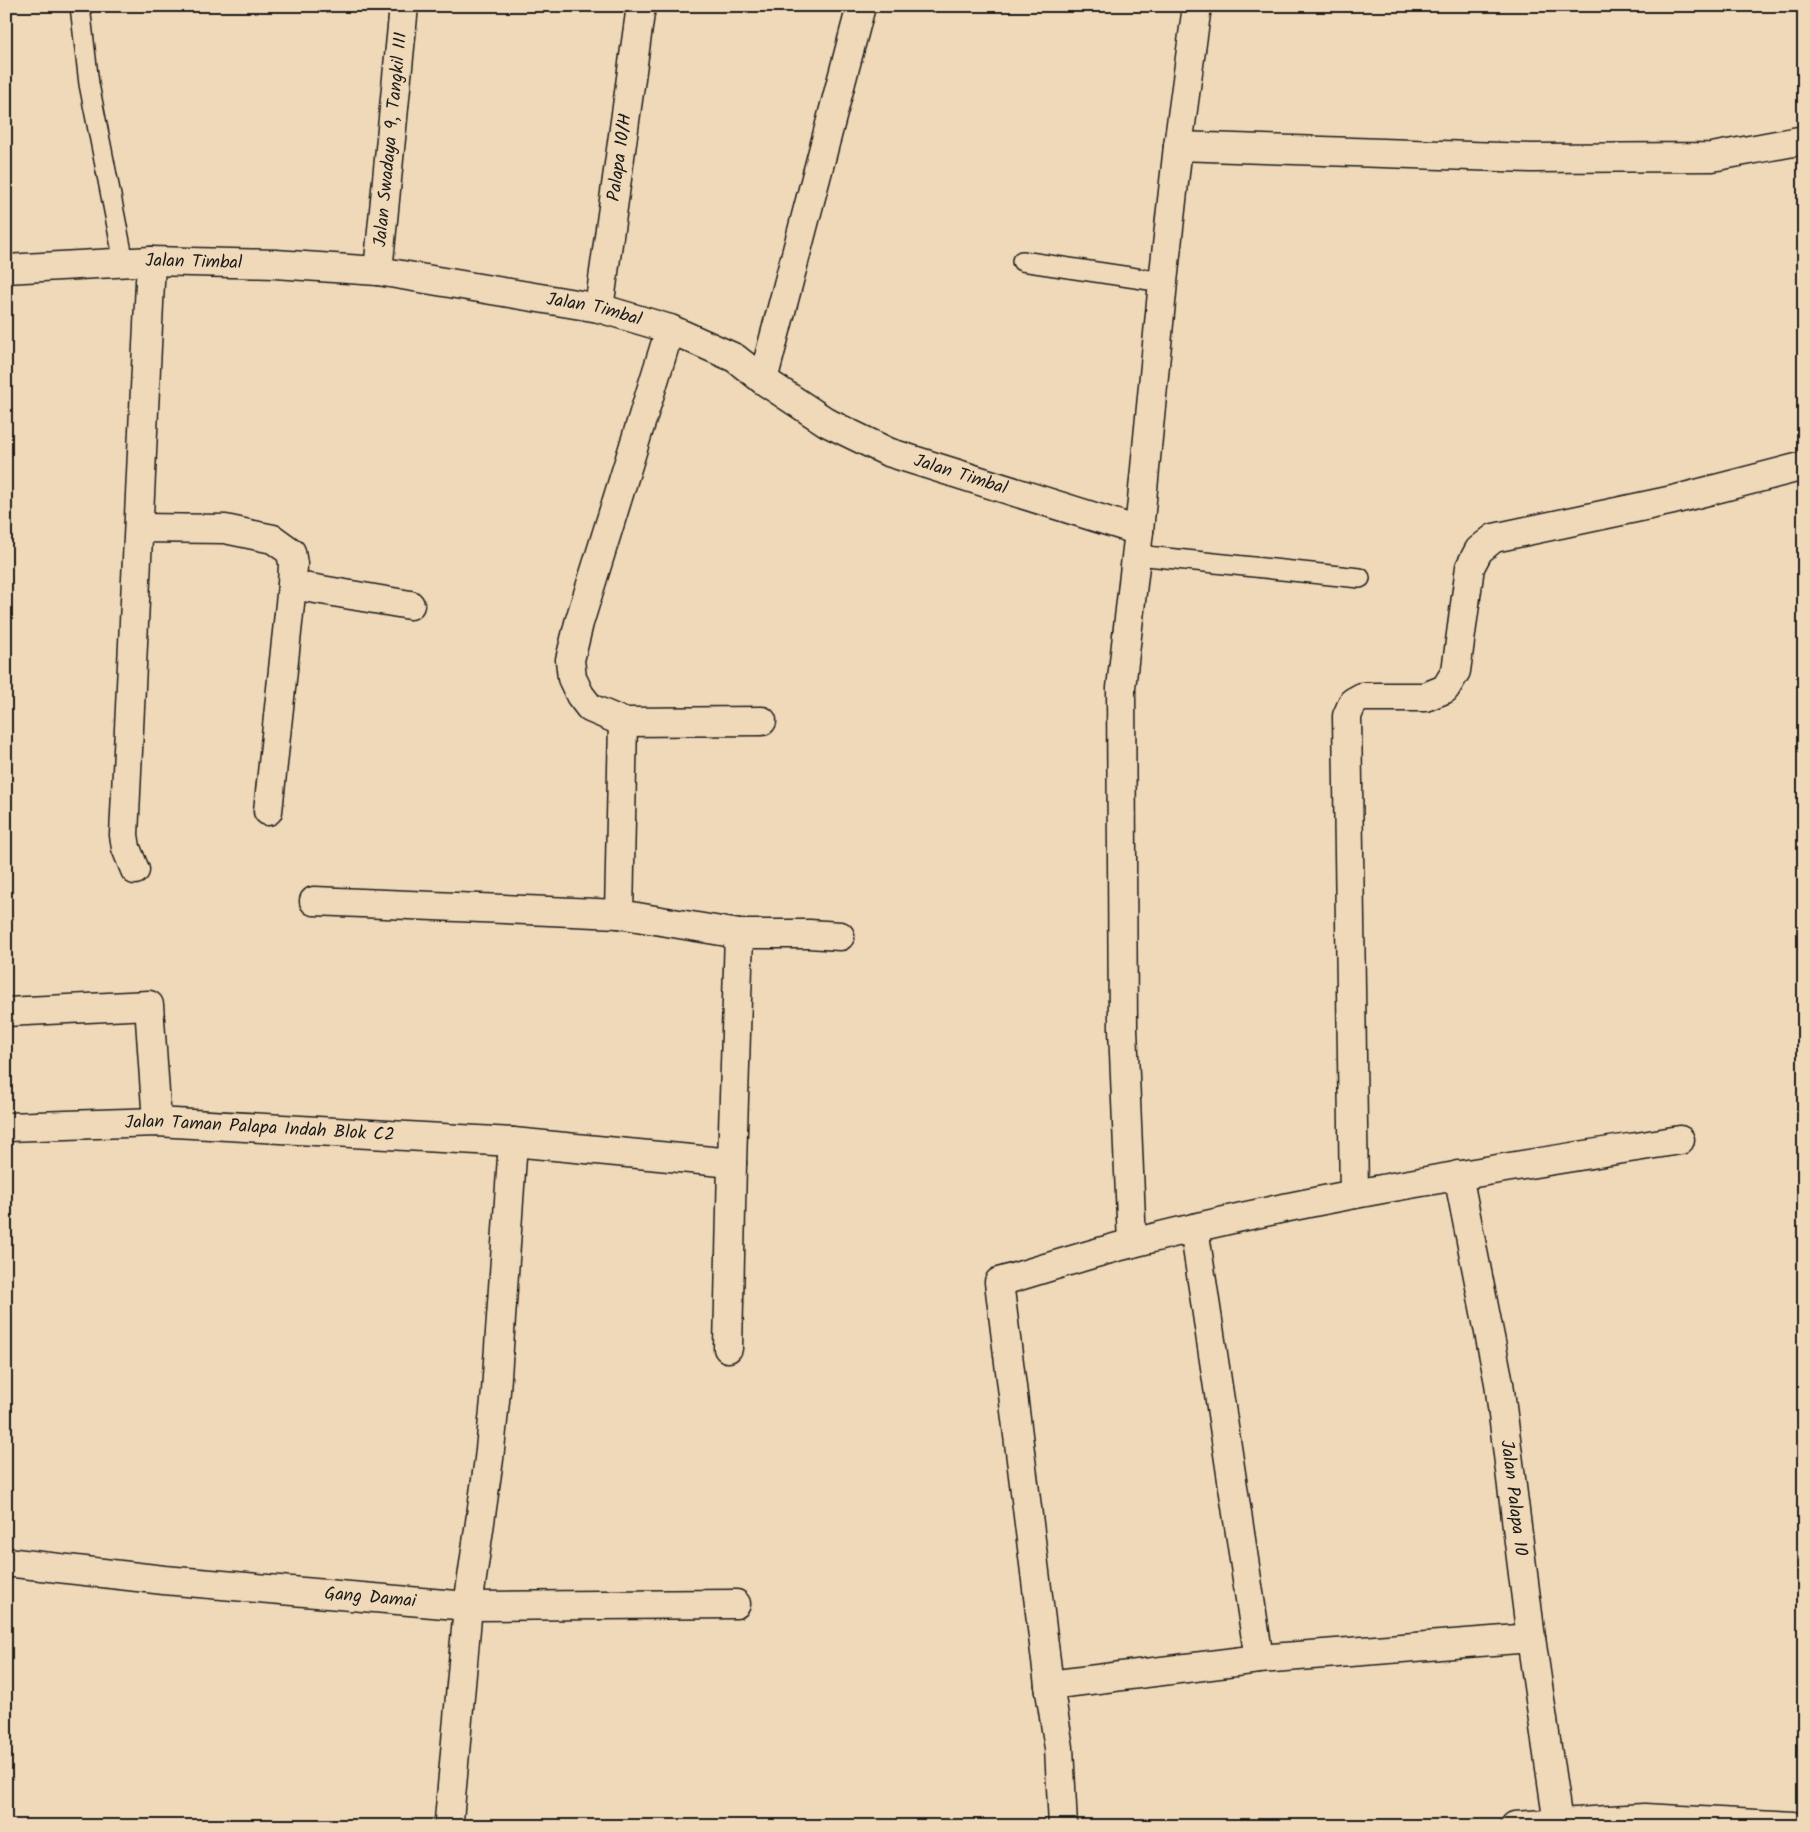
<svg xmlns="http://www.w3.org/2000/svg" width="1810" height="1832" viewBox="0 0 1810 1832" font-family="Kalam,sans-serif">
<rect width="100%" height="100%" fill="#f0d9b8"/>
<filter id="ink" filterUnits="userSpaceOnUse"><feTurbulence type="fractalNoise" baseFrequency=".02" numOctaves="2"/><feDisplacementMap in="SourceGraphic" scale="10" xChannelSelector="R" yChannelSelector="G"/><feConvolveMatrix kernelMatrix="1 2 1 2 8 2 1 2 1" color-interpolation-filters="sRGB"/></filter>
<g filter="url(#ink)">
<g fill="none" stroke-linecap="round" stroke-linejoin="round">
<g stroke="#1c1c1c" stroke-width="22">
<g id="service">
<polyline points="80,6 89,84 124,262"/>
<polyline points="1022,261 1163,282"/>
<polyline points="1137,555 1360,578"/>
</g>
</g>
<g stroke="#1c1c1c" stroke-width="31">
<g id="minor">
<polyline points="1178,146 1530,158 1712,157 1804,140"/>
<path id="s1" d="M 6,269 L 151,261 L 275,264 L 378,271 L 599,308 L 670,329 L 735,358 L 763,380 L 828,423 L 888,452 L 1139,531"/>
<path id="s2" d="M 378,271 L 404,6"/>
<path id="s3" d="M 599,308 L 641,6"/>
<polyline points="670,329 579,623 570,660 572,678 580,695 590,708 623,722 762,721"/>
<polyline points="763,380 861,6"/>
<polyline points="139,528 225,529 273,539 291,552 293,564 292,585 268,811"/>
<polyline points="292,585 410,605"/>
<polyline points="135,870 126,848 124,835 151,261"/>
<polyline points="314,901 619,914 739,934 809,934 840,936"/>
<polyline points="619,914 623,722"/>
<polyline points="6,1012 149,1005 157,1122"/>
<path id="s4" d="M 6,1127 L 157,1122 L 513,1142 L 732,1163"/>
<path id="s5" d="M 1458,1175 L 1499,1383 L 1531,1638 L 1558,1823 L 1515,1826"/>
<polyline points="1354,1194 1347,716 1353,702 1362,697 1425,697 1445,689 1456,671 1470,567 1479,550 1494,538 1673,500 1804,466"/>
<polyline points="1194,1228 1259,1659"/>
<polyline points="1132,1243 1123,1029 1121,688 1139,531 1163,282 1178,146 1197,6"/>
<polyline points="728,1348 732,1163 739,934"/>
<path id="s6" d="M 6,1562 L 164,1580 L 468,1606 L 736,1604"/>
<polyline points="1049,1685 1259,1659 1531,1638"/>
<polyline points="449,1820 468,1606 489,1459 496,1391 513,1142"/>
<path d="M 1063,1826 L 1059,1748 L 1049,1685 L 999,1282 C 1044,1269 1088,1254 1133,1243 C 1313,1196 1497,1169 1680,1140"/>
</g>
</g>
<g stroke="#1c1c1c" stroke-width="31">
<polyline id="tertiary" points="1558,1826 1558,1823 1644,1818 1793,1826"/>
</g>
<use href="#service" stroke="#f0d9b8" stroke-width="19"/>
<use href="#minor" stroke="#f0d9b8" stroke-width="28"/>
<use href="#tertiary" stroke="#f0d9b8" stroke-width="28"/>
</g>
</g>
<g text-anchor="middle" dominant-baseline="central" stroke-width="5" stroke-linejoin="round" paint-order="stroke">
<g font-size="18" fill="#1c1c1c" stroke="#f0d9b8">
<text stroke="none"><textPath href="#s2" startOffset="132">Jalan Swadaya 9, Tangkil III</textPath></text>
<text stroke="none"><textPath href="#s3" startOffset="152">Palapa 10/H</textPath></text>
<text stroke="none"><textPath href="#s1" startOffset="188">Jalan Timbal</textPath></text>
<text stroke="none"><textPath href="#s1" startOffset="592">Jalan Timbal</textPath></text>
<text stroke="none"><textPath href="#s1" startOffset="998">Jalan Timbal</textPath></text>
<text stroke="none"><textPath href="#s4" startOffset="254">Jalan Taman Palapa Indah Blok C2</textPath></text>
<text stroke="none"><textPath href="#s5" startOffset="328">Jalan Palapa 10</textPath></text>
<text stroke="none"><textPath href="#s6" startOffset="366">Gang Damai</textPath></text>
</g>
</g>
<rect width="1810" height="1832" fill="none" stroke="#f0d9b8" stroke-width="25"/>
<rect x="12" y="12" width="1785" height="1807" fill="none" stroke="#1c1c1c" stroke-width="2" filter="url(#ink)"/>
</svg>
